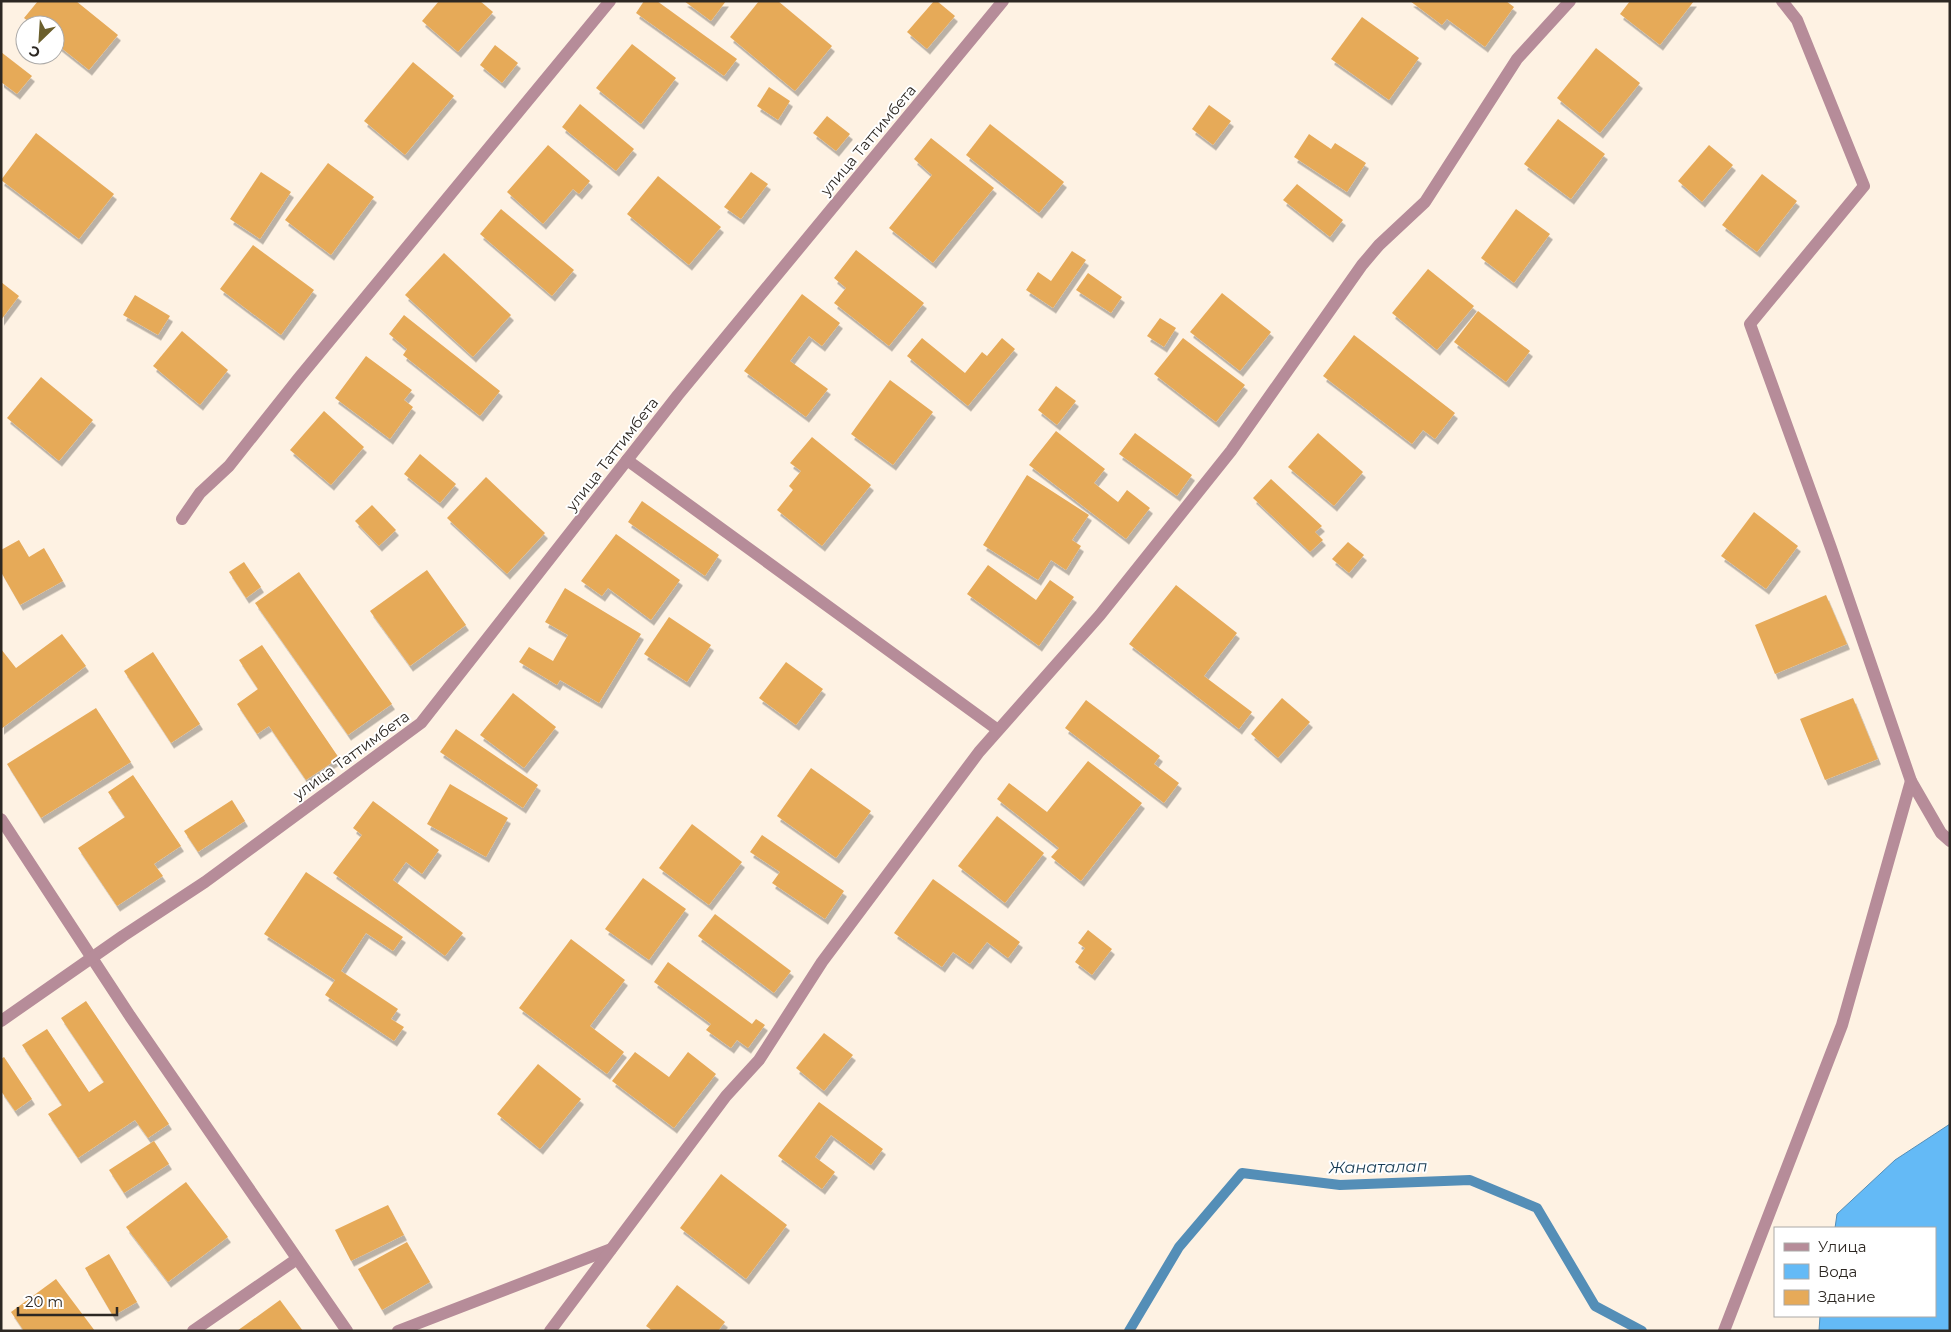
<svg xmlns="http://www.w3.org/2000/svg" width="1951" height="1332" viewBox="0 0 1951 1332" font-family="Montserrat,sans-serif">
<defs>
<filter id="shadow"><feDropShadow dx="3" dy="5.5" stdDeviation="0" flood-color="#0004"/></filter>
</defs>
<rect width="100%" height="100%" fill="#fef2e3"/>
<polygon fill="#64baf6" stroke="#548eb7" points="1950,1124 1950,1331 1819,1331 1820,1316 1935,1316 1935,1228 1835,1228 1837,1214 1895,1160"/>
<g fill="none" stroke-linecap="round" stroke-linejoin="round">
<polyline stroke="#548eb7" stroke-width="10" points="1129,1331 1179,1247 1242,1173 1340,1185 1470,1180 1537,1208 1595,1306 1642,1331"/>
</g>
<g fill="#e6aa59" filter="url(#shadow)">
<polygon points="38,1 76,1 118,35 89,70 55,43 55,25 33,25 24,18"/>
<polygon points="439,1 480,1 493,12 458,52 422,21"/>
<polygon points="644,1 657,1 737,59 724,76 636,13"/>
<polygon points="684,1 726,1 711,21"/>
<polygon points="759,1 778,1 832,46 795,91 730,37"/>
<polygon points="934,1 937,1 955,16 927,49 907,32"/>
<polygon points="1410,1 1506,1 1514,7 1485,47 1447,19 1442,25"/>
<polygon points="1630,1 1694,1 1660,45 1620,14"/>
<polygon points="1362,17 1419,58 1389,100 1331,59"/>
<polygon points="632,44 676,78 641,124 596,88"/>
<polygon points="495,45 518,63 502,83 480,65"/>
<polygon points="1596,48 1640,83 1600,133 1557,98"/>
<polygon points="1,52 32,76 17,94 1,82"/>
<polygon points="413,62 454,96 405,155 364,121"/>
<polygon points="769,87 790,101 778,120 757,106"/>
<polygon points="580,104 634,149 616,171 562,127"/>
<polygon points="1209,105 1231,121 1213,145 1192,129"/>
<polygon points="827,116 850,134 836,151 813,133"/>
<polygon points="1558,119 1605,154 1571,199 1524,164"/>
<polygon points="990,124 1064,182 1039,213 966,155"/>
<polygon points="36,133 114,194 79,239 1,180"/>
<polygon points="1309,134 1331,149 1335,143 1366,163 1347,192 1294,157"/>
<polygon points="931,138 994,188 933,263 889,228 932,175 914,159"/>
<polygon points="548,145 590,181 579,194 573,189 543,224 507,192"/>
<polygon points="1709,145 1733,165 1702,202 1678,181"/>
<polygon points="328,163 374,197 331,255 285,220"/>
<polygon points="261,172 291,192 260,239 230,219"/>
<polygon points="751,172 768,184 741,219 724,207"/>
<polygon points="1762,174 1797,201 1757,252 1722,225"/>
<polygon points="658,176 721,227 689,265 627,214"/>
<polygon points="1297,184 1343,220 1330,237 1283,200"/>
<polygon points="501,209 574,270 552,296 480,234"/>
<polygon points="1516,209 1550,234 1514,283 1481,258"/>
<polygon points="253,245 314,290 281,335 220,289"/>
<polygon points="856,250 924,303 889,346 834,303 846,288 834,278"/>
<polygon points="1072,251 1086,260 1053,308 1026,290 1038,272 1051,281"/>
<polygon points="444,253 511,315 473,357 405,295"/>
<polygon points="1428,269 1474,306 1437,350 1392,313"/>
<polygon points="1088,273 1122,297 1111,313 1076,290"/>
<polygon points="1,282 19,296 1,320"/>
<polygon points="1222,293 1271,332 1240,371 1190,332"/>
<polygon points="802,294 840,323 822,346 809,336 790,361 828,389 806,417 744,371"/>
<polygon points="135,295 170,316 158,335 123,315"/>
<polygon points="1478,311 1530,351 1506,382 1454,342"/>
<polygon points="404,315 500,391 480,416 403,355 407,349 389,334"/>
<polygon points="1160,318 1176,328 1164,347 1147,336"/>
<polygon points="182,331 228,370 200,405 153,366"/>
<polygon points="1354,335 1455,413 1435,439 1423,430 1412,444 1323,376"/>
<polygon points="922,338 965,373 982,352 987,356 1002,338 1015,349 968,406 907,356"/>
<polygon points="1183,338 1245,385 1216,422 1154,374"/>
<polygon points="366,356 412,390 404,400 413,407 390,439 335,398"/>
<polygon points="41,377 93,420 59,461 7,418"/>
<polygon points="890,380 933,412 893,465 851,434"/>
<polygon points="1056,386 1076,401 1057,425 1038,410"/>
<polygon points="324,411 364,447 331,485 290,450"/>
<polygon points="1056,431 1105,469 1094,483 1118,502 1127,490 1150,508 1126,539 1029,465"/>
<polygon points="1135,433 1192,475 1177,496 1119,454"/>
<polygon points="1318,433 1363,472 1334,506 1288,467"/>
<polygon points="812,437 871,485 822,546 777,510 793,490 789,486 801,471 790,463"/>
<polygon points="420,454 456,484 440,503 404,474"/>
<polygon points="1027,475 1089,515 1072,540 1081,546 1066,570 1051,560 1038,580 983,545"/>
<polygon points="486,477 545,533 507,574 447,518"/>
<polygon points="1271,479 1322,526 1315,532 1323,540 1310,552 1253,498"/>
<polygon points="642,501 719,555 705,576 628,522"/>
<polygon points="372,505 396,530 379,546 355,521"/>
<polygon points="1754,512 1798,546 1766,589 1721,556"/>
<polygon points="616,534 680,580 651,620 608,588 602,596 581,581"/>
<polygon points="19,540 29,557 44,548 63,581 20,605 1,572 1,550"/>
<polygon points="1348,542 1364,555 1349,573 1332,559"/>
<polygon points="244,562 261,587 246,598 229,572"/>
<polygon points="988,565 1036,600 1050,580 1074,597 1039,646 967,594"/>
<polygon points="427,570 466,625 410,666 370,611"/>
<polygon points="299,572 392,704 348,735 255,603"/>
<polygon points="1176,585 1237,633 1204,676 1252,712 1239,729 1129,644"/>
<polygon points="565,588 641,634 599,703 560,680 557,685 519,662 529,647 553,661 568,635 545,622"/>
<polygon points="1826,595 1847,644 1775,674 1755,625"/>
<polygon points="669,617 711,645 687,682 644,654"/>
<polygon points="62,634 86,666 1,729 1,649 16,668"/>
<polygon points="262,645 339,758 306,780 269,726 257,734 237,704 258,689 239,660"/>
<polygon points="153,652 200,724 171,743 124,671"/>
<polygon points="786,662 823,689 796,725 759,698"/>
<polygon points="513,693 556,727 524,768 480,735"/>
<polygon points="1282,698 1310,722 1278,758 1251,734"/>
<polygon points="1853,698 1878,759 1825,780 1800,719"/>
<polygon points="1086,700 1160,756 1154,764 1179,783 1164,803 1065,728"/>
<polygon points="96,708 131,762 41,818 7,764"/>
<polygon points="456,729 538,785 523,808 440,752"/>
<polygon points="1088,761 1142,803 1081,881 1051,857 1059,848 997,799 1009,783 1047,812"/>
<polygon points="811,768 871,811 836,858 777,816"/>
<polygon points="133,775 181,846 154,864 163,876 117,906 78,848 125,817 108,792"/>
<polygon points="450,784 508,818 486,857 427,824"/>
<polygon points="232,800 245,821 198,852 184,831"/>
<polygon points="373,801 439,850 422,874 406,862 393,880 463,933 445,956 333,873 362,835 353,828"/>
<polygon points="997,816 1044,853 1005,903 958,866"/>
<polygon points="692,824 742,862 709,905 659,868"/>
<polygon points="762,835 844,891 825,919 772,883 780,872 750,852"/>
<polygon points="306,872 403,937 393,951 366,933 341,971 398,1009 391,1019 404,1027 394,1041 325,995 335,980 264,934"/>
<polygon points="643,878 686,909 649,960 605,929"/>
<polygon points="933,879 1020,942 1008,958 987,942 970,964 953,952 942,967 894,933"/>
<polygon points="715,914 791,971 774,993 698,936"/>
<polygon points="1088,930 1112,949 1092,975 1075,962 1085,948 1078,943"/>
<polygon points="571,939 625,980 590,1026 624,1052 607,1074 519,1008"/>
<polygon points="668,962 752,1024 756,1019 765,1025 748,1048 737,1040 731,1048 706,1030 711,1024 654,982"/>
<polygon points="86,1001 169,1124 148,1138 135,1120 78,1158 48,1114 62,1105 22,1045 47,1029 89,1092 104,1082 61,1018"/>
<polygon points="824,1033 853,1055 824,1091 796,1068"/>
<polygon points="635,1052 669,1077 688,1052 716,1074 674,1128 612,1081"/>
<polygon points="4,1057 32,1099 15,1111 1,1091 1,1059"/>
<polygon points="538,1064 581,1099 540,1149 497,1114"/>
<polygon points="819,1102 883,1149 871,1165 831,1135 815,1157 835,1172 822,1189 778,1156"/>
<polygon points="154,1141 169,1164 124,1193 109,1170"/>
<polygon points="721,1174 787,1225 746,1279 680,1228"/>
<polygon points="186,1182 228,1237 168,1282 126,1227"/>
<polygon points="388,1205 404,1235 351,1261 335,1230"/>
<polygon points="407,1242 430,1282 382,1310 358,1269"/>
<polygon points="109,1254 137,1302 113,1316 85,1268"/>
<polygon points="56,1279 95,1331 24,1331 11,1312"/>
<polygon points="677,1285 725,1322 718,1331 653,1331 646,1326"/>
<polygon points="280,1300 303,1331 237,1331"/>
</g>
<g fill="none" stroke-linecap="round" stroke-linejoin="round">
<g stroke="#b68c99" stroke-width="12">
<polyline points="1782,1 1797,20 1864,186 1750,324 1831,548 1911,781 1941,833 1950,841"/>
<polyline points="627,460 998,730"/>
<polyline points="182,519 200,493 229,466 298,379 610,1"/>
<polyline points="1,819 130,1016 347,1331"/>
<polyline points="1,1021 123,936 205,882 421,723 678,395 1003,1"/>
<polyline points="193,1331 297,1259"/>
<polyline points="398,1331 611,1249"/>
<polyline points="550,1331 726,1096 759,1060 822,962 979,752 1100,615 1231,451 1362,265 1379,245 1425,202 1517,59 1570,1"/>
<polyline points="1724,1331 1842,1025 1911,781"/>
</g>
</g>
<g text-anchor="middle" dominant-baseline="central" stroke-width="4" stroke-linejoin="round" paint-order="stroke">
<g font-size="15" fill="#2d2823" stroke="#fff">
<text transform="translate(868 140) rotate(-50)">улица Таттимбета</text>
<text transform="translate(612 454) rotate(-52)">улица Таттимбета</text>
<text transform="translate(351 755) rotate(-36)">улица Таттимбета</text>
</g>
<g font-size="16" font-style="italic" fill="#163b54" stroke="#fff">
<text transform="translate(1378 1167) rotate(-1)">Жанаталап</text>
</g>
</g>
<rect width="1951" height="1332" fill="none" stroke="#2d2823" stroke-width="5"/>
<rect x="1774" y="1227" width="162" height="90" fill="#ffffff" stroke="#aba9a7"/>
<rect x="1784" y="1243" width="25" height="8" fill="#b68c99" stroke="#aba9a7"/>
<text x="1818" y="1252" font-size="15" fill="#2d2823">Улица</text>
<rect x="1784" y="1264" width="25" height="15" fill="#64baf6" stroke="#aba9a7"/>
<text x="1818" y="1277" font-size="15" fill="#2d2823">Вода</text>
<rect x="1784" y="1290" width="25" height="15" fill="#e6aa59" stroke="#aba9a7"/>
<text x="1818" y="1302" font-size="15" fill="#2d2823">Здание</text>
<g transform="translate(40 40) rotate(205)"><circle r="24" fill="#ffffff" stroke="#aba9a7"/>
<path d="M0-4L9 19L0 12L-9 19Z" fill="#6b5f2c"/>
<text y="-8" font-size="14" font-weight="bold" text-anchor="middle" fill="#2d2823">С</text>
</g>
<path d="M18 1307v8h99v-8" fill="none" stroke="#2d2823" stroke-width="2.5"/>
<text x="25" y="1307" font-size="15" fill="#2d2823" stroke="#ffffff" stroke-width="4" paint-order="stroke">20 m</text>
</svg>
